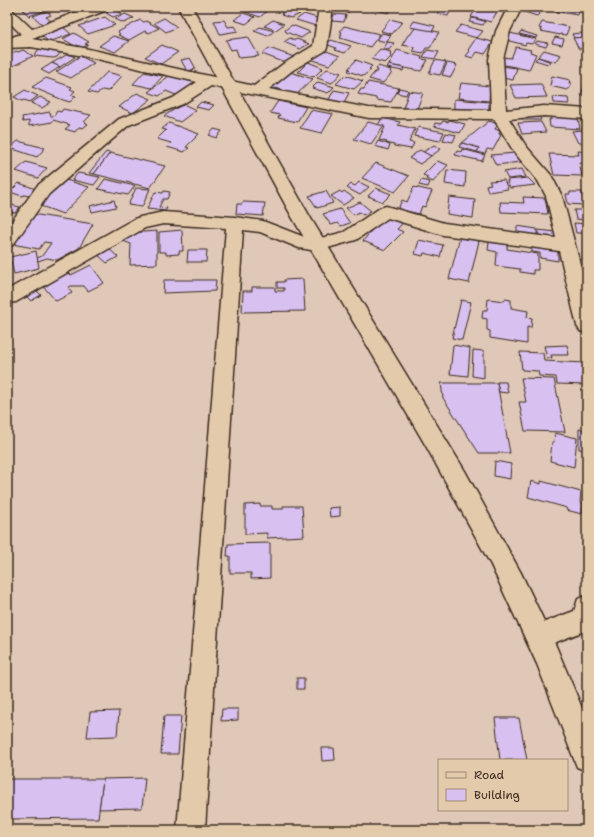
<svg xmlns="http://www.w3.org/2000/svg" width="594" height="837" viewBox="0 0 594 837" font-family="'Shantell Sans',sans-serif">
<rect width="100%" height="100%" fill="#e0c8b9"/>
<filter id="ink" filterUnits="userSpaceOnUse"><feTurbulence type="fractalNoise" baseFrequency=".025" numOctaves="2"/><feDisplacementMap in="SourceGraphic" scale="8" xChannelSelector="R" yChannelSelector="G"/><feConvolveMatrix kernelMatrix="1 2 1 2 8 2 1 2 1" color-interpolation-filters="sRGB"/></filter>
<g filter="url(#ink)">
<g fill="#d8c0f0" stroke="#3b2a1e">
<polygon points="31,7 54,7 29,16 23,10"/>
<polygon points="251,7 266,12 260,17 245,12"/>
<polygon points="334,7 357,7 347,13"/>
<polygon points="380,7 387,7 392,8 388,13 378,10"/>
<polygon points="436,7 453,7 449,11 438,9"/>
<polygon points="477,7 485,7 498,10 491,22 471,17"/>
<polygon points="521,7 532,7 543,10 537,16 518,10"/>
<polygon points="542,7 580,7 578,15 541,9"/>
<polygon points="115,9 122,14 113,17 106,13"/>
<polygon points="286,9 300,14 291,18 281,15 283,14 281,13"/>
<polygon points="440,10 450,12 448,16 437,13"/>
<polygon points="47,11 51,15 46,17 51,21 42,24 33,16"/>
<polygon points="243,13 255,17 246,24 234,20"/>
<polygon points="125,14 134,18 124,23 115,19"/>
<polygon points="304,14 317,18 316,26 296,20"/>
<polygon points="334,14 346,15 344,22 332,21"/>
<polygon points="105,17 115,25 88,34 79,26"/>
<polygon points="164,18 177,27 166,32 154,23"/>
<polygon points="472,18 484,21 485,22 483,25 469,22"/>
<polygon points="390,19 402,22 392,34 381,31"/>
<polygon points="140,20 144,22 146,21 159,28 149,33 145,31 129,40 118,35 120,34 118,32"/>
<polygon points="224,20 228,27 235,26 238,31 220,34 214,21"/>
<polygon points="273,20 284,24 276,30 264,26"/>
<polygon points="414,21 435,26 432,32 410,27"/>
<polygon points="542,22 569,27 566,35 560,34 560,35 541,31 542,29 539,28"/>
<polygon points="292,25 310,32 301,38 286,32 285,30"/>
<polygon points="461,25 483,31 477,38 455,32"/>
<polygon points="344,26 361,30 380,34 370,47 340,38 342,35 340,35 342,32 340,31"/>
<polygon points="63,27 71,34 49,42 41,35"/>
<polygon points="260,27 274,31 268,36 254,31"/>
<polygon points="415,28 439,32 430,48 426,48 423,53 413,51 414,47 402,45 408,35 410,35"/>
<polygon points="521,31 537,36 536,38 519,34"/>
<polygon points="74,33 89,42 85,44 88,45 82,48 77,45 75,46 63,39"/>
<polygon points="382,33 391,35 387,42 377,40"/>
<polygon points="510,33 536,39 532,44 526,43 525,45 506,40"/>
<polygon points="582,33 584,38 574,38 572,34"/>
<polygon points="113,36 129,41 115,52 99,46"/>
<polygon points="248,37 259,56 239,58 236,49 231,50 226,40"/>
<polygon points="555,37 564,39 562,45 552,43"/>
<polygon points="586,37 587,48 579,49 573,38"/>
<polygon points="290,38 295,40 297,39 309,44 300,49 284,42"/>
<polygon points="476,38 493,42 485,54 477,52 473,58 466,56 470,51 468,50"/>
<polygon points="331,40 351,46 345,53 335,50 336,48 326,44"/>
<polygon points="537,41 541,42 548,43 546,47 535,44"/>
<polygon points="388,42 394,43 389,50 383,49"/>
<polygon points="162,45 178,52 161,64 145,57"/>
<polygon points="516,47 531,50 530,52 536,54 529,70 500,64 503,57 511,58"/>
<polygon points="269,48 294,57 286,63 262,54"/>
<polygon points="39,49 61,52 57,57 53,58 34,56"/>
<polygon points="321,49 340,56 329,65 310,59"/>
<polygon points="380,49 391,52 390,54 391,57 385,63 371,59"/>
<polygon points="23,50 33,56 7,69 7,52 10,51 13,53 16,51 18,52"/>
<polygon points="397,50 422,57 421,59 428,60 421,71 389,65"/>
<polygon points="427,50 439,52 435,59 423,57"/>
<polygon points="544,50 561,55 556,62 538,57"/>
<polygon points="68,54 75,57 60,67 52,63"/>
<polygon points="80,56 94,63 71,78 56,72"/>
<polygon points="538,57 551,62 548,64 535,60"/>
<polygon points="190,58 196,69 187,71 181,60"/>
<polygon points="356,60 372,66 369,69 371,70 363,76 348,71 350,69 348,69"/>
<polygon points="435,60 446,62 440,75 429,73"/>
<polygon points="308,62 323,68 314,77 298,72"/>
<polygon points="52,63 60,67 49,74 41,70"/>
<polygon points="447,63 457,65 451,77 442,75"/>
<polygon points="389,65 404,68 403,71 387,68"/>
<polygon points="378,66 391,70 390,72 392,73 383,83 369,79 375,72 377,72 378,70 376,69"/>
<polygon points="501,66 517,68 513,80 502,78"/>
<polygon points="327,69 341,73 332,83 317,78"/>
<polygon points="107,72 122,76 108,91 102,90 97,94 88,92"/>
<polygon points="144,72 163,76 152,88 133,84"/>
<polygon points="290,72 313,79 296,95 276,88 274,89 270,88"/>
<polygon points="169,76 194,82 191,85 192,86 178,96 166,91 159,96 148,92"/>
<polygon points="344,76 347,77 348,76 363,81 354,89 336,84"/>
<polygon points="552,76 570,80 569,83 571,83 570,88 567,90 550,86"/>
<polygon points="46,78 72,87 70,89 75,91 71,95 76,96 70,102 63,100 32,87"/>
<polygon points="318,82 334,87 328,93 312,88"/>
<polygon points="368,82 399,88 391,102 376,100 376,98 358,94 361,89 364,89"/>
<polygon points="461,83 490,86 489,101 458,98"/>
<polygon points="541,84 547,97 516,98 510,85"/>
<polygon points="585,84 587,85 587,96 581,95"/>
<polygon points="399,88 408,90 406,95 397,93"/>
<polygon points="25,90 38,96 30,102 24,100 22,101 14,97"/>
<polygon points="334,90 349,93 343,104 328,101"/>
<polygon points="409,91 423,93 417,109 403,108"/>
<polygon points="137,93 151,99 133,113 119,107"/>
<polygon points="40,97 51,102 42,108 31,103"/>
<polygon points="553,97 568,98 569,104 554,103"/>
<polygon points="454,99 489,102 489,109 485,111 454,110"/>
<polygon points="278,101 306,107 297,122 278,118 280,115 270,113"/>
<polygon points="201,102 214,105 209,110 196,107"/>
<polygon points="183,104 196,110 180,122 164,116"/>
<polygon points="63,109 91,115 84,122 88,124 83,128 79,127 75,132 65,129 70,125 53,120 52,122 29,126 29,121 23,122 22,117 50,112 51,116 54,116 57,111 61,112"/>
<polygon points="311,110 333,114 322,133 300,128"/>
<polygon points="539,115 541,120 523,120 523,116"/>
<polygon points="551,115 562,116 565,118 565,116 578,117 580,129 550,127 549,119 551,120"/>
<polygon points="382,118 400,122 398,125 415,129 409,142 414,143 411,149 394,146 394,145 386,143 387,142 379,140 385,127 378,125"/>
<polygon points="582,118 587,118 587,132 583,132"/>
<polygon points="450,120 465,124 460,133 434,126 435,123 441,124 443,121 448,122"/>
<polygon points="489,121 495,123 497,126 495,129 500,131 499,134 501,135 493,150 487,149 485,154 477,152 479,148 462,143"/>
<polygon points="368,122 384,126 371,144 354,139"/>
<polygon points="541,122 546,132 522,134 518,123"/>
<polygon points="169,123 199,134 186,147 189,148 184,152 167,147 171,143 157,139 166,130 162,129"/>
<polygon points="418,127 444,132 440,141 414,136"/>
<polygon points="214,129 222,131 217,138 209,135"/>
<polygon points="582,130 587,139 587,142 578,143 572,131"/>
<polygon points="446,133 456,135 453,142 443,140"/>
<polygon points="18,141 45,148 37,157 10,148"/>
<polygon points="378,141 390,145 388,150 375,146"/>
<polygon points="462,143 479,148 477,152 459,147"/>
<polygon points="434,145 441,149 431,156 423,152"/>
<polygon points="462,149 485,155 482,161 455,155 457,151 461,152"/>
<polygon points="420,150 431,156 420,164 409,158"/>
<polygon points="578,151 587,152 587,164 579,163 582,176 554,175 549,154 579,155"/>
<polygon points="106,152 110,153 94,174 89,173"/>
<polygon points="110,153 136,159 165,166 150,188 94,174"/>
<polygon points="516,153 521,162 496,165 491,155"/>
<polygon points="437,161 448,165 433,182 426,179 428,177 423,175"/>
<polygon points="26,162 47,168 38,178 16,171"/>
<polygon points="376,163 409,176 395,192 362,178"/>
<polygon points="522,169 526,177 508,179 504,172"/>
<polygon points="447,170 466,172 465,187 445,184"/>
<polygon points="78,173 100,177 94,185 72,180"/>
<polygon points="528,178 535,185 510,188 507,182 508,182 507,180"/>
<polygon points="63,179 89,187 63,214 38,205"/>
<polygon points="105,179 135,186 128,195 98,189"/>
<polygon points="421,180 430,182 428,187 419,185"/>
<polygon points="504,180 508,189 488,192 486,185 491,184 489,181"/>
<polygon points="359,182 369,187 360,195 347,188 351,184 355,186"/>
<polygon points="19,183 36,189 29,196 24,195 22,196 10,192"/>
<polygon points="414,187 432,191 425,207 422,206 419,214 398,209 402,200 407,202"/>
<polygon points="136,188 150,189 142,207 128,205"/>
<polygon points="376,188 391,194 383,202 368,196"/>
<polygon points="164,191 170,192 167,199 163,199 159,207 167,208 165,211 147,209 155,192 163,193"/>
<polygon points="326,191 333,203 317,208 309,196"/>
<polygon points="340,191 342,193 344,191 354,198 343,205 331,196"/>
<polygon points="570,192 582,192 584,205 568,204 566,194 570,194"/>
<polygon points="449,197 475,200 473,218 447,214"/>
<polygon points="523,197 545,198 548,214 501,212 500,202 524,203"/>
<polygon points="114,200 116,207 92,212 90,206"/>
<polygon points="243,202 265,203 263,216 236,214 237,204 242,204"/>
<polygon points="360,202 371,211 363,215 359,212 354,215 346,208"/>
<polygon points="7,204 20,207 15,213 7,211"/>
<polygon points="340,209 350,223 341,226 338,223 331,225 323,214"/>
<polygon points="574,210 587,210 587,220 576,219"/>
<polygon points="32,214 93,224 79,248 57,260 47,258 38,261 37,258 42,256 51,243 44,242 39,249 12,244"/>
<polygon points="387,218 403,223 397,229 403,232 385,250 363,241 375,226"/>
<polygon points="574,223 587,224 587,233 576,233"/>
<polygon points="517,226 537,229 537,239 517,237"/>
<polygon points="182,230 183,251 179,251 179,254 166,255 166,252 159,252 159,232"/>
<polygon points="538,230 556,232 556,240 539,239"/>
<polygon points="157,231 157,264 130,265 131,244 123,241 123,237 130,233"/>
<polygon points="460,237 479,241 469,283 449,279"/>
<polygon points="419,240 443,245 440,257 424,253 423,256 415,254"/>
<polygon points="489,242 507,244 507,249 538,254 538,270 533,270 533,274 520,272 520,269 496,266 497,252 488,250"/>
<polygon points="532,245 558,248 558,261 540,258 540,253 532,252"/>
<polygon points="107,247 118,257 107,263 97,254"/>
<polygon points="188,250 207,250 206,262 187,262"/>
<polygon points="36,251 39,268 14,274 10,257"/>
<polygon points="580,260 587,260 587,280 584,279"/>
<polygon points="91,265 104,283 88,291 84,286 71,286 68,288 72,293 56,301 42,285 68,272 71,275"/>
<polygon points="303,279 305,311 242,312 243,291 252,291 252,287 275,287 275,291 284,291 284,288 277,288 277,282 284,282 284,280"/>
<polygon points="164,280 216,280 215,291 163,293"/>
<polygon points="33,287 41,295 31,301 23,293"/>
<polygon points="488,299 504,301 505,299 511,300 511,308 528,311 527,317 532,318 531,328 527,327 527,344 490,338 490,331 487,330 487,319 482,318 483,310 487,310"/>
<polygon points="461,300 471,302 462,340 452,338"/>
<polygon points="453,345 470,348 468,376 450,374"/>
<polygon points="567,345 569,355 551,355 552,358 547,358 544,346"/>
<polygon points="473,350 484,351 484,378 472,376"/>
<polygon points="520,352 543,353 544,361 586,363 587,385 557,384 556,377 539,376 538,371 522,370"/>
<polygon points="521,378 554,379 565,432 525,431 519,402 526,402"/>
<polygon points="497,382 506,382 508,393 499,392"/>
<polygon points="441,383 497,383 510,453 479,453 443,398"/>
<polygon points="579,429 587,431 587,450 579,449"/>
<polygon points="555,433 577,438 574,467 550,461 552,442 554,442"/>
<polygon points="495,461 511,464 510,479 494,476"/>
<polygon points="531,481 541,484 541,481 581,492 580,502 583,503 582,514 566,510 567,508 528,497"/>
<polygon points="260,504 260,506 272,506 272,509 283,509 283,506 302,506 304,536 267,538 267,533 245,534 245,505"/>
<polygon points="340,507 340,516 330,517 329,508"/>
<polygon points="270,543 270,578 251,579 251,573 230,573 230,556 227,556 228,544"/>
<rect x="297" y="678" width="7" height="11"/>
<polygon points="222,709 238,709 238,720 221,721"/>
<polygon points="119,711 117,736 87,737 90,712"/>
<polygon points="164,716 181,716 178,754 161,754"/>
<polygon points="495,718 519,718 527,760 500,760"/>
<polygon points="321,748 334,748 335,760 322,761"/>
<polygon points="145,778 142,808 99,809 103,779"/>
<polygon points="7,779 103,779 98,818 7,819"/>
</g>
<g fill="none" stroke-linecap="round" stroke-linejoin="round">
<g stroke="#3b2a1e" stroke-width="3">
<g id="minor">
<polygon points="90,7 109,7 107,10 32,39 84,48 254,86 283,64 313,46 319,7 333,7 327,48 325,51 293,70 269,89 369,108 491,110 489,59 496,31 508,7 522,7 510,31 503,59 506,110 544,106 587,109 587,119 544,116 509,119 526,146 551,175 562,196 587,290 587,333 580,331 577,326 559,251 443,235 388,218 356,240 317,251 299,248 260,232 243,230 205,830 177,830 226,228 163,224 145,228 16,302 7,303 7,290 134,219 140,217 163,212 235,217 263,221 307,238 317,239 344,232 380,208 386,206 444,223 556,238 546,196 538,181 514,152 494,119 369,118 211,86 183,104 129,125 49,194 13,245 7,247 7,228 37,186 119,119 173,98 197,82 84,56 31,47 7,48 7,40 10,40 12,37 21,34 7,20 7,9 12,10 32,29"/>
<polygon points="587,595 587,630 538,649 529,646 525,637 529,628 574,611 578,599"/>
</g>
</g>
<g stroke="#3b2a1e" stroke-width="3">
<polygon id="tertiary" points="178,7 192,7 310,217 465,471 521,573 556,646 587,720 587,771 577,767 537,664 491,565 426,446 292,217"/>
</g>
<use href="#minor" fill="#e2caab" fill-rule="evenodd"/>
<use href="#tertiary" fill="#e2caab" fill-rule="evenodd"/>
</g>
</g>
<rect width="594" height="837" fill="none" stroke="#e2caab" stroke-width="24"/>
<rect x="12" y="12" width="570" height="813" fill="none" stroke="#3b2a1e" stroke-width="1.5" filter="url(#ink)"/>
<rect x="438" y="759" width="130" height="52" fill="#e2caab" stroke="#9f8a73"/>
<rect x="446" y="772" width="20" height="6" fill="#e2caab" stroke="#9f8a73"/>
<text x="474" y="779" font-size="12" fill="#3b2a1e">Road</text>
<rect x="446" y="789" width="20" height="12" fill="#d8c0f0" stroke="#9f8a73"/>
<text x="474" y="799" font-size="12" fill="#3b2a1e">Building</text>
</svg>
